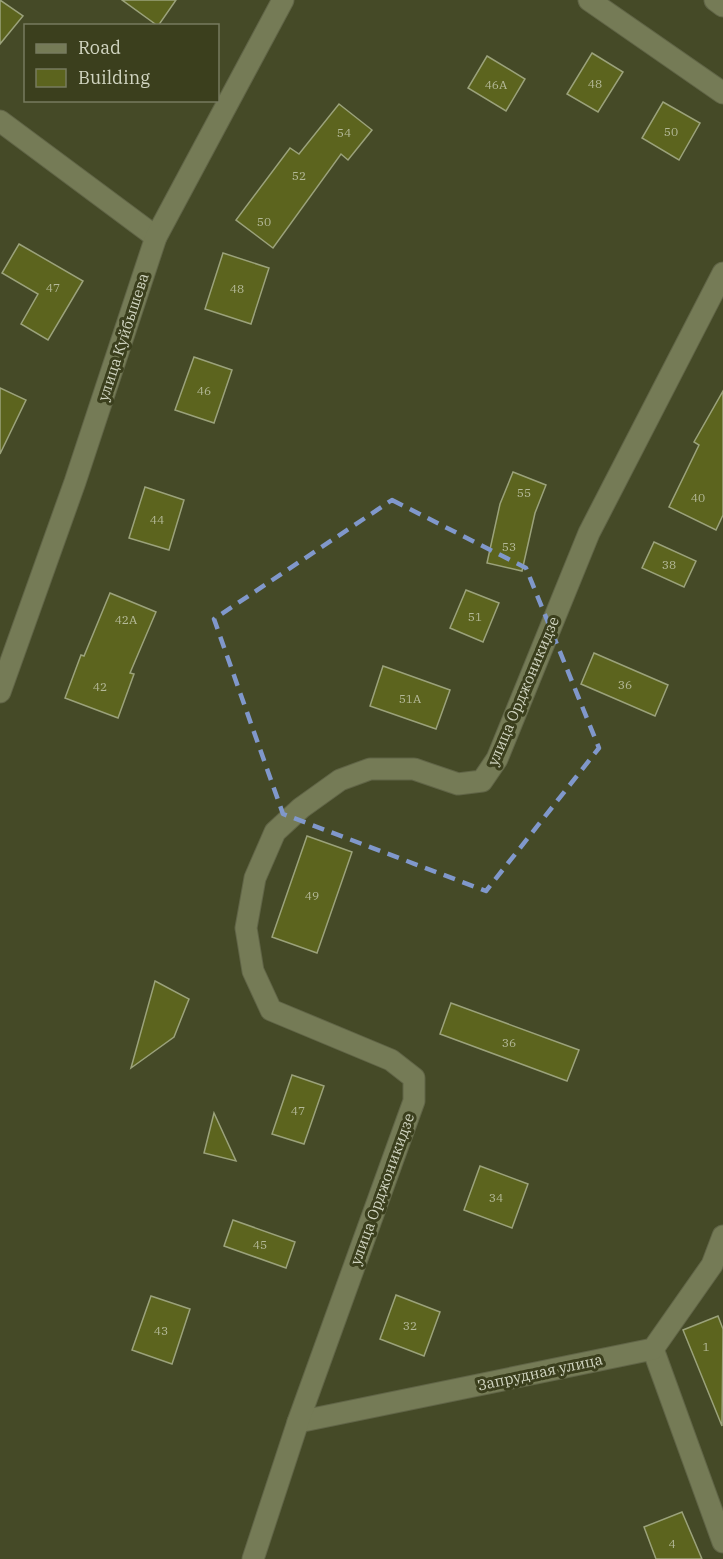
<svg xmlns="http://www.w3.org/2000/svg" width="723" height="1559" viewBox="0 0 723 1559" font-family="'IBM Plex Serif',serif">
<rect width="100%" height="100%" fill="#454a27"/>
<g fill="#5c641e" stroke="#9ba27b" stroke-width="1.5">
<polygon points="0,0 23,16 0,44"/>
<polygon points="122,0 176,0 158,26"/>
<polygon points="592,53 623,72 598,112 567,94"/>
<polygon points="487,56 525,79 506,111 468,88"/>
<polygon points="663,102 700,123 679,160 642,138"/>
<polygon points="339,104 372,130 348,160 341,154 273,248 236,220 290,148 299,154"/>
<polygon points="19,244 83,281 48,340 21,324 38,294 2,273"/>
<polygon points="223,253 269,268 251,324 205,309"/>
<polygon points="194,357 232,370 214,423 175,410"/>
<polygon points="0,388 26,400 0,454"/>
<polygon points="723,391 723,515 716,530 669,507 699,445 694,442"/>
<polygon points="513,472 546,485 535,513 522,571 487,563 500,504"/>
<polygon points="145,487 184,500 169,550 129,538"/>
<polygon points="654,542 696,561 684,587 642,568"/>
<polygon points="466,590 499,603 483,642 450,628"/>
<polygon points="110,593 156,612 130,673 134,674 118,718 65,698 81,655 84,656"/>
<polygon points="594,653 668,685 655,716 581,684"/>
<polygon points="383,666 450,690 436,729 370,706"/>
<polygon points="307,836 352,852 317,953 272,937"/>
<polygon points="155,981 189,999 174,1037 131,1068"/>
<polygon points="451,1003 579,1050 567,1081 440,1034"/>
<polygon points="292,1075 324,1086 304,1144 272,1134"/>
<polygon points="214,1113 236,1161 204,1153"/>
<polygon points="480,1166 528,1184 512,1228 464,1210"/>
<polygon points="233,1220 295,1242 286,1268 224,1246"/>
<polygon points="396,1295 440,1312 424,1356 380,1339"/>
<polygon points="151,1296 190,1309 172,1364 132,1350"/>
<polygon points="718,1316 723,1329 722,1426 683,1330"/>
<polygon points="682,1512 702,1559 656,1559 644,1527"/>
</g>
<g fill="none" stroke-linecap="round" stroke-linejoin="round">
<g stroke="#616547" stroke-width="23">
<g id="minor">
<polyline points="589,0 723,93"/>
<polyline points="715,0 723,6"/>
<polyline points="0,121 156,237"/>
<polyline points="0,692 75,482 156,237 283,0"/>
<polyline points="653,1349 723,1542"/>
<polyline points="298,1422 653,1349 712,1265 723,1236"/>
<polyline points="253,1559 298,1422 414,1101 414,1078 391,1060 271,1010 253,971 246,928 255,878 275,832 301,808 340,780 370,769 414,769 458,784 482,781 497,759 589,533 723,273"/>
</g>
</g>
<use href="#minor" stroke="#757b56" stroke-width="21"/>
</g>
<path fill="none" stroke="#8098cb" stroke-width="4.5" stroke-dasharray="12 8" stroke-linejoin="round" d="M 392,500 L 526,568 L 599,748 L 486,891 L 283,814 L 214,619 Z"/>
<g text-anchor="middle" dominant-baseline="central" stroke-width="6" stroke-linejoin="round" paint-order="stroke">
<g font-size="12" fill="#b4b998">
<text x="595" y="83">48</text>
<text x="496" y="84">46А</text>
<text x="671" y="131">50</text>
<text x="344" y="132">54</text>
<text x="299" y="175">52</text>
<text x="264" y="221">50</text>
<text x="53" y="287">47</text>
<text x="237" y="288">48</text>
<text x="204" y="390">46</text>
<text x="524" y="492">55</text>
<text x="698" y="497">40</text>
<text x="157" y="519">44</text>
<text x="509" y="546">53</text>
<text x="669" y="564">38</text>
<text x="475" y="616">51</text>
<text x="126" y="619">42А</text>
<text x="625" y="684">36</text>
<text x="100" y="686">42</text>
<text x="410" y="698">51А</text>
<text x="312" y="895">49</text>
<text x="509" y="1042">36</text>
<text x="298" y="1110">47</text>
<text x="496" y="1197">34</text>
<text x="260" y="1244">45</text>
<text x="410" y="1325">32</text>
<text x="161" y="1330">43</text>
<text x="706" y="1346">1</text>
<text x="672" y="1543">4</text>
</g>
<g font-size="15" fill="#d1d5c1" stroke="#3b3f1d">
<text transform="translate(123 337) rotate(-72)">улица Куйбышева</text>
<text transform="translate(523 691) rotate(-67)">улица Орджоникидзе</text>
<text transform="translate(382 1189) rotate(-70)">улица Орджоникидзе</text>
<text transform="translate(540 1372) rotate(-12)">Запрудная улица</text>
</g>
</g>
<rect x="24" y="24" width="195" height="78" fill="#3b3f1d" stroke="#777b5f" stroke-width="1.5"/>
<rect x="36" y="44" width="30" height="9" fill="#757b56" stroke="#777b5f" stroke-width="1.5"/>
<text x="78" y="54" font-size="18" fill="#d1d5c1">Road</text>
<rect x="36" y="69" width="30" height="18" fill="#5c641e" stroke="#777b5f" stroke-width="1.5"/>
<text x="78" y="84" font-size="18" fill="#d1d5c1">Building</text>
</svg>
